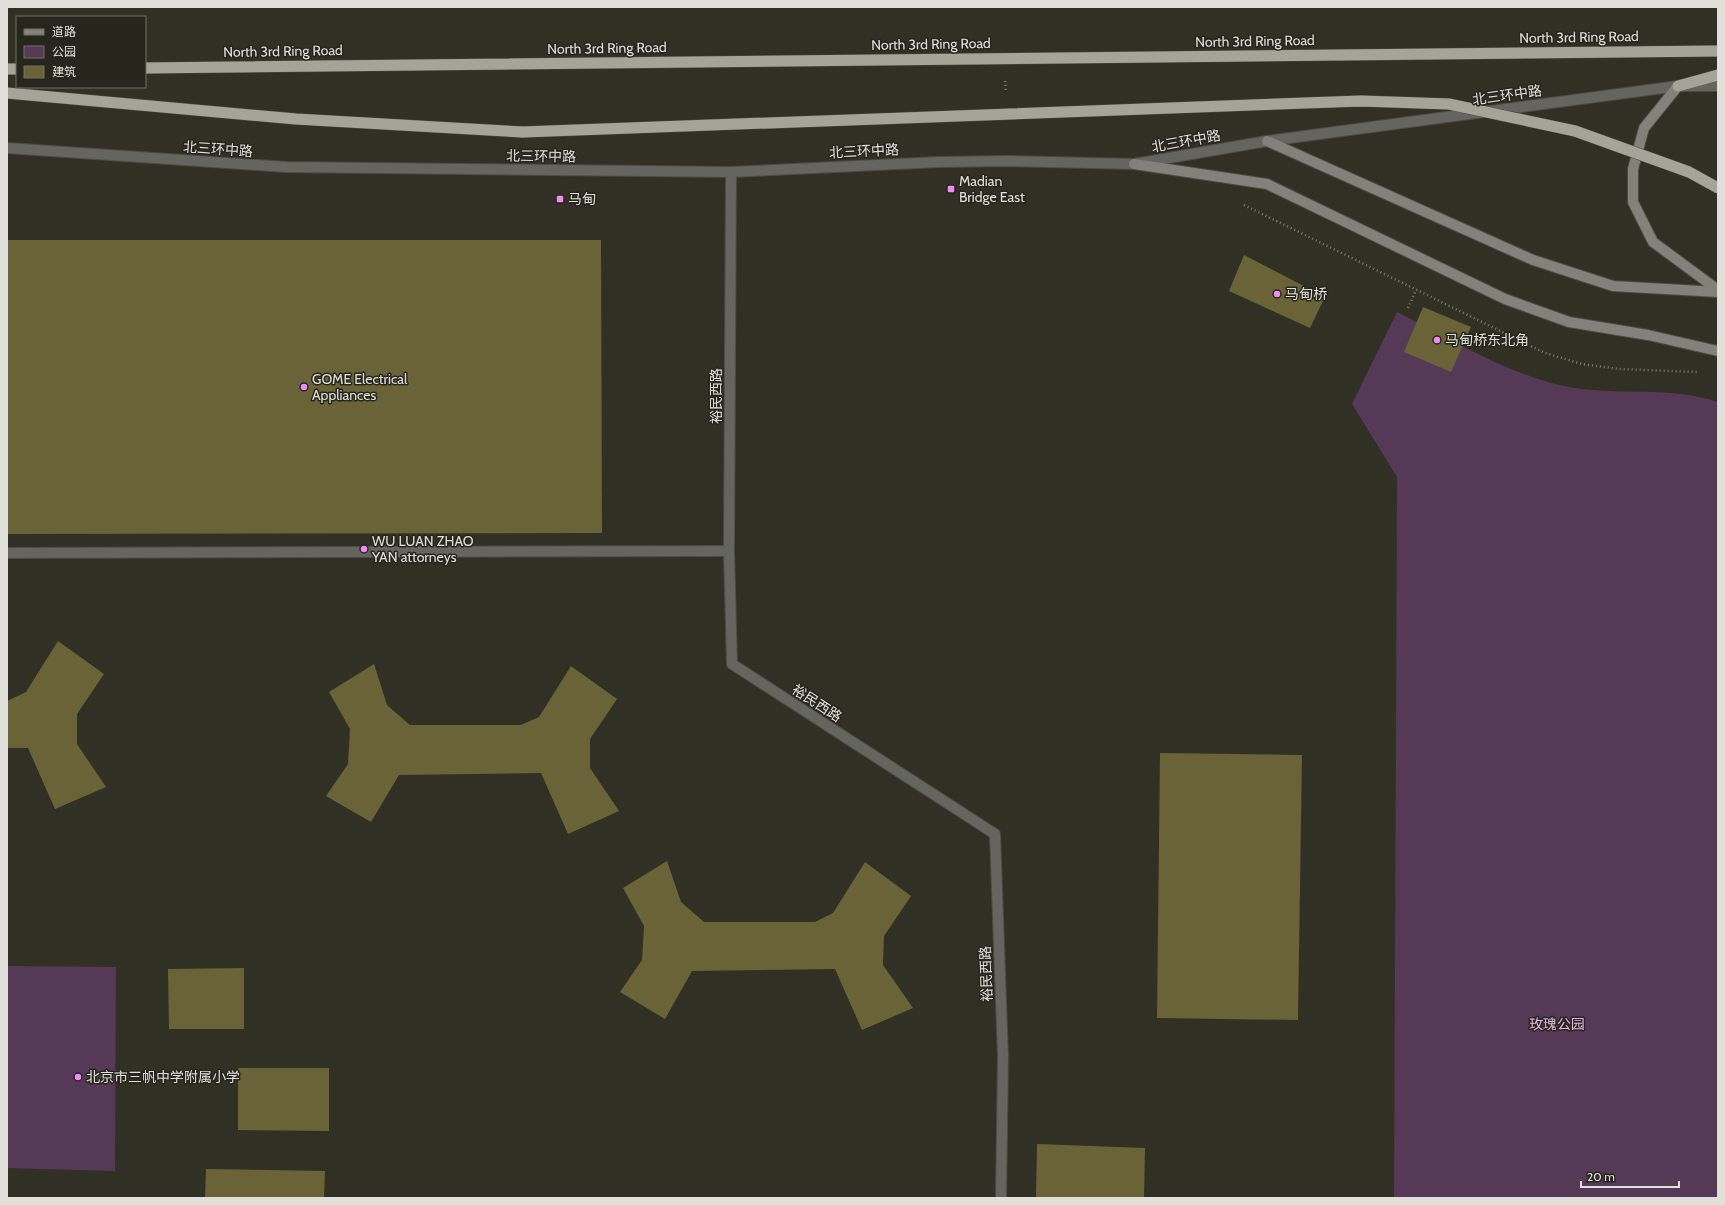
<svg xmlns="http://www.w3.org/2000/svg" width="1725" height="1205" viewBox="0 0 1725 1205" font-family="Cabin,'Noto Sans SC',sans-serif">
<rect width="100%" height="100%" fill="#313025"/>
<g fill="#553956">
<path d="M 1397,312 C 1448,338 1508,374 1564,386 C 1615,397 1669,385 1718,402 L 1718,1198 L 1394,1198 L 1397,477 L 1352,404 Z"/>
<polygon points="7,966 116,967 115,1171 7,1168"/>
</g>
<g fill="#696337">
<polygon points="7,240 601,240 602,533 7,534"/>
<polygon points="1244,255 1325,297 1310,328 1229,291"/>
<polygon points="1423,307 1471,327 1451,372 1404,352"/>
<polygon points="58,641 104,674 77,714 77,744 106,787 55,809 28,748 7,748 7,701 26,692"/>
<polygon points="374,664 387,705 410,725 521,725 539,717 571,666 617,699 590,739 590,768 619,811 568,834 541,773 399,775 371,822 326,796 348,764 350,729 329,692"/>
<polygon points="1160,753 1302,755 1298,1020 1157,1018"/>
<polygon points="667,861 681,902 704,922 815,922 833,913 865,862 911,896 884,936 883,965 913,1008 862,1030 835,969 692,971 665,1019 620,992 642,960 644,926 623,888"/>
<polygon points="244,968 244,1029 169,1029 168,969"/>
<polygon points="238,1068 329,1068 329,1131 238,1130"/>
<polygon points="1037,1144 1145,1148 1144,1198 1036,1198"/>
<polygon points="206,1169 325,1171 324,1198 205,1198"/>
</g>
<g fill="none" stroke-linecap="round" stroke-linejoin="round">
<g stroke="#4d4c42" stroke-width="12">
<polyline id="minor" points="7,553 729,551"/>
</g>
<g stroke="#4d4c42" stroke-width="12">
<g id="tertiary">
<polyline points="7,148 286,167 731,172 939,162 1007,161 1134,164 1267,141 1678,86 1718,86"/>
<polyline points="731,172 729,551 732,664 995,834 1003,1057 1001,1198"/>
</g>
</g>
<g stroke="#4d4c42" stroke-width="12">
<g id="secondary">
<polyline points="1678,86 1644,128 1633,169 1633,202 1653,242 1718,290"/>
<polyline points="1267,141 1533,260 1613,286 1718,292"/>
<polyline points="1134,164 1267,184 1505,299 1569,322 1648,335 1718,351"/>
</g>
</g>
<g stroke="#4d4c42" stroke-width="12">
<g id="trunk">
<polyline points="145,68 1718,51"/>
<polyline points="7,69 17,69"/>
<polyline points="1678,86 1718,75"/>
<polyline points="7,93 296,119 523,132"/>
</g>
</g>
<g stroke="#818077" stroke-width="2.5" stroke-dasharray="1 3" stroke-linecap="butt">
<polyline points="1005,81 1006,92"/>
<polyline points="1244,205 1545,353 1582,364 1619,369 1698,372"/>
<polyline points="1408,308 1416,290"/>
</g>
<use href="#minor" stroke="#65655f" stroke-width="10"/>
<use href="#tertiary" stroke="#65655f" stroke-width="10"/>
<use href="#secondary" stroke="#83827a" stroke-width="10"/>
<use href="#trunk" stroke="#a4a498" stroke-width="11"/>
<g stroke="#4d4c42" stroke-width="12" stroke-linecap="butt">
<polyline id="trunk-bridge" points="523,132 1361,101 1449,104 1575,131 1689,172 1718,188"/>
</g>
<use href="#trunk-bridge" stroke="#a4a498" stroke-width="11"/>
</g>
<g fill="#f08bf6" stroke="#27261c" stroke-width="1.5">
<rect x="947" y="185" width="8" height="8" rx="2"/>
<rect x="556" y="195" width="8" height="8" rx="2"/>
<circle cx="1277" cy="294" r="4"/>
<circle cx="1437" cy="340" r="4"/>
<circle cx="304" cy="387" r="4"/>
<circle cx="364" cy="549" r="4"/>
<circle cx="78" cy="1077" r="4"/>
</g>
<g text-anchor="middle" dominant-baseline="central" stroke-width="3" stroke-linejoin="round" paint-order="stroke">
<g font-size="14" fill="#e0dfd9" stroke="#27261c">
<text transform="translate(1579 37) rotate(-1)">North 3rd Ring Road</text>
<text transform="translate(1255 41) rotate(-1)">North 3rd Ring Road</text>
<text transform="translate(931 44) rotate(-1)">North 3rd Ring Road</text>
<text transform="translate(607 48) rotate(-1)">North 3rd Ring Road</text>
<text transform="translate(283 51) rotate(-1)">North 3rd Ring Road</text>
<text transform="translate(1507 95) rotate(-8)">北三环中路</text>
<text transform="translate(1186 141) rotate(-10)">北三环中路</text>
<text transform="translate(218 149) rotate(4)">北三环中路</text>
<text transform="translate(864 151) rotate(-3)">北三环中路</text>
<text transform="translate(541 156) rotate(1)">北三环中路</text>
<text transform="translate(716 396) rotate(-90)">裕民西路</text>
<text transform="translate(817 703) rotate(33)">裕民西路</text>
<text transform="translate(986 974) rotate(-92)">裕民西路</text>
</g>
<g font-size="14" fill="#e0dfd9" stroke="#27261c" text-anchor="start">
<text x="959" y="181">Madian<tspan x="959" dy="16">Bridge East</tspan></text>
<text x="568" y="199">马甸</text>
<text x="1285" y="294">马甸桥</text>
<text x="1445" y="340">马甸桥东北角</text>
<text x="312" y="379">GOME Electrical<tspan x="312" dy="16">Appliances</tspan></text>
<text x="372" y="541">WU LUAN ZHAO<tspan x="372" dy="16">YAN attorneys</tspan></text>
<text x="86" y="1077">北京市三帆中学附属小学</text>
</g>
<g font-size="14" fill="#e6b2e8" stroke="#27261c">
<text x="1557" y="1024">玫瑰公园</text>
</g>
</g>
<rect width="1725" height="1205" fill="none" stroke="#e0dfd9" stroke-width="16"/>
<rect x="16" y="16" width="130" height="72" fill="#27261c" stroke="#717068"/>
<rect x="24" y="29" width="20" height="6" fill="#83827a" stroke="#717068"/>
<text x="52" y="36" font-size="12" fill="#e0dfd9">道路</text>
<rect x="24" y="46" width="20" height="12" fill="#553956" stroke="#717068"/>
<text x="52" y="56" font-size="12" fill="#e0dfd9">公园</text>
<rect x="24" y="66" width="20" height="12" fill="#696337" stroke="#717068"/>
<text x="52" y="76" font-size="12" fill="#e0dfd9">建筑</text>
<path d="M1581 1181v6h98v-6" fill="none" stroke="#e0dfd9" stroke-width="2"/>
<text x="1587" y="1181" font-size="12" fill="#e0dfd9" stroke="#27261c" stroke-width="3" paint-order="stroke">20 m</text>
</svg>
